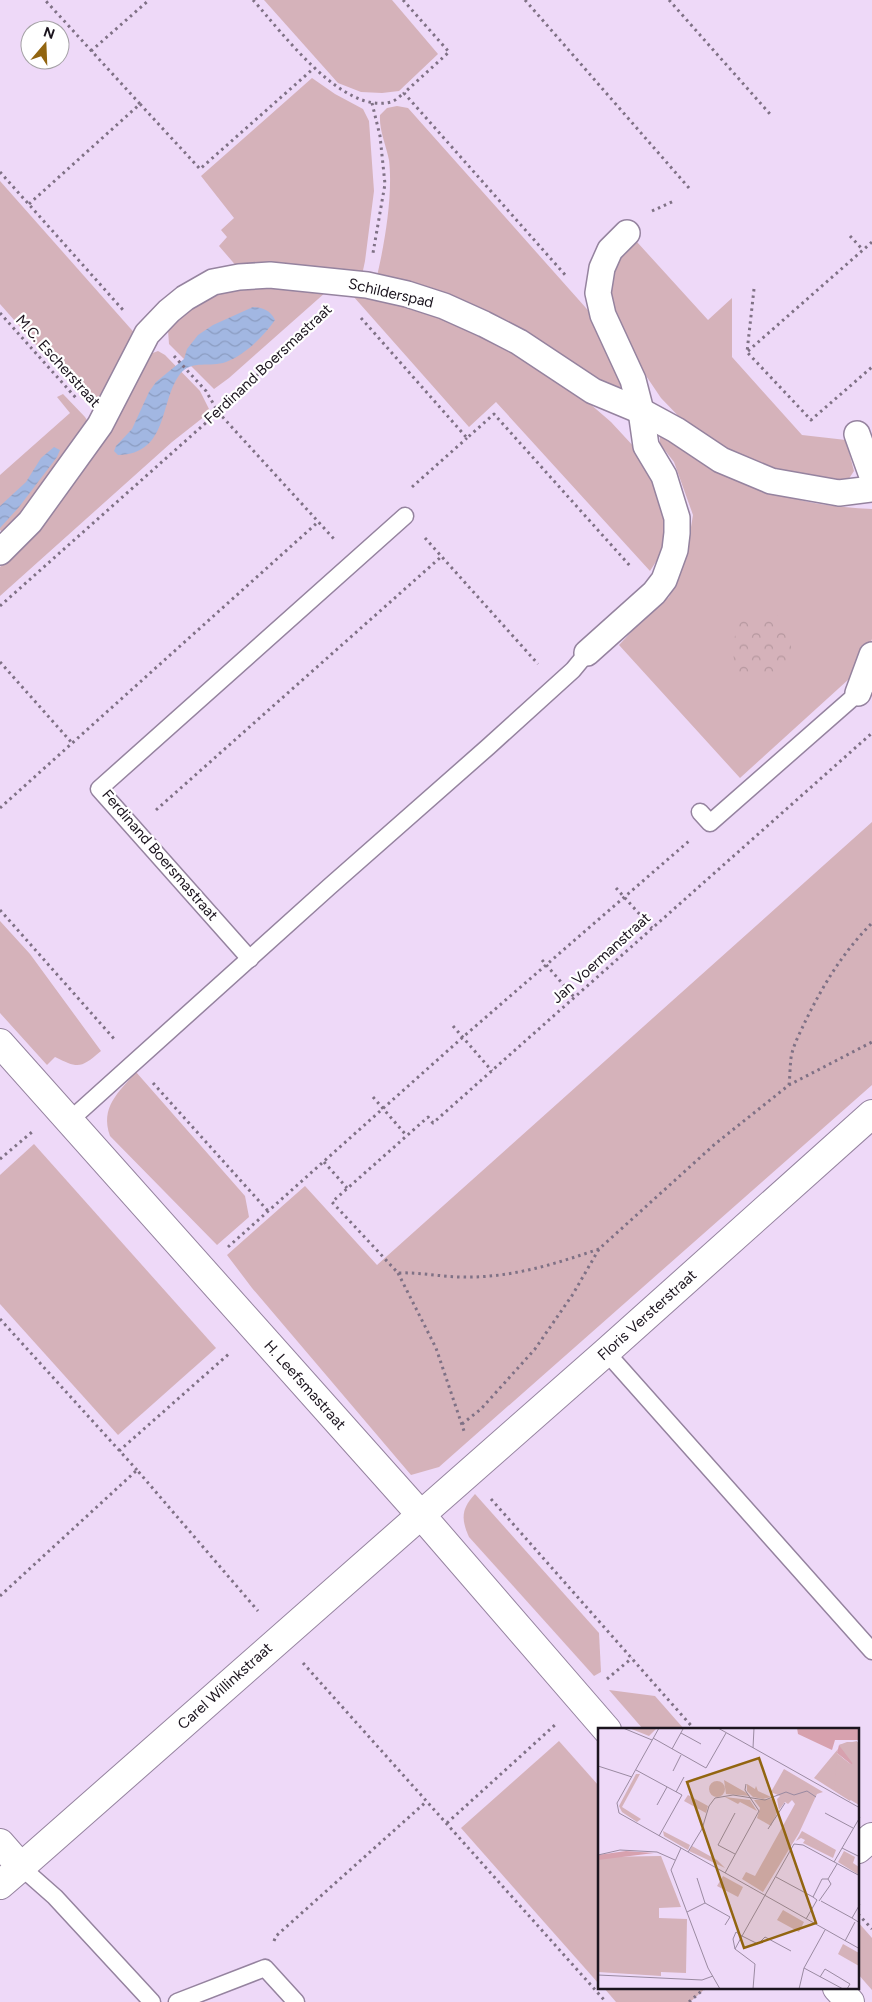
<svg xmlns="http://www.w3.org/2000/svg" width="872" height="2002" viewBox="0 0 872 2002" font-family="Figtree,sans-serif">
<defs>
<pattern id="park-crowns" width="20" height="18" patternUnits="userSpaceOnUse" patternTransform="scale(1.25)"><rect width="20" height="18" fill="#d5b2ba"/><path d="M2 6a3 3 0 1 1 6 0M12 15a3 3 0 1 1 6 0" fill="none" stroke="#b6989f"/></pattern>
<pattern id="water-waves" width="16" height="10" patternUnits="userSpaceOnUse" patternTransform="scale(1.25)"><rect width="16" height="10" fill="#a2b7e2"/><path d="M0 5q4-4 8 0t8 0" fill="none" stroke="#8b9cc1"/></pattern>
</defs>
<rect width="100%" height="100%" fill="#eed9f8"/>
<g fill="#d5b2ba">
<polygon points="264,0 392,0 438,54 399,91 382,93 361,92 338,83"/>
<polygon points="312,78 335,94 363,109 369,121 374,191 365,261 362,275 238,268 219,246 227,237 221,230 234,218 201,176"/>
<path d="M 397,106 L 408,108 L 594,317 L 624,383 L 618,389 L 608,387 L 377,276 C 385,242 393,194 389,160 C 386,145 379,130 380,115 L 387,108 Z"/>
<polygon points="0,181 138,337 100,401 91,401 84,399 0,304"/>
<polygon points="637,242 708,320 732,298 732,357 802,435 846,440 854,471 846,483 758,467 689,427 661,398 636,361 613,314 608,285 621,254"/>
<path d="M 241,286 L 286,286 L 326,292 L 229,378 L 214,389 L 169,344 L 168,330 C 185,305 215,296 241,286 Z"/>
<polygon points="353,296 397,302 439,315 500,341 559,377 611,422 648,462 670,533 661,554 650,571 496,402 469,427"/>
<path d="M 158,351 L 165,355 L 200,391 L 209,409 L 205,416 L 172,442 L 0,596 L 0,567 C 33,533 65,497 92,459 C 115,426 131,389 150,354 Z"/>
<polygon points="63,394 85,417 88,422 6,535 0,530 0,475 70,413 57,397"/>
<path d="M 666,435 C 698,452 730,474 763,488 C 798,503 835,507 872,509 L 872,639 L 860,669 L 740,778 L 619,645 L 651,611 L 669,597 L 679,575 L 687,551 L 693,515 L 674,462 L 660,444 L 660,436 Z"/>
<polygon points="872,822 872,1085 439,1467 411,1475 252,1288 227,1255 305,1186 377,1265"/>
<path d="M 0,921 L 30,954 L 101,1051 C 81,1068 79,1069 55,1057 L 47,1065 L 0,1013 Z"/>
<path d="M 136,1072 L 245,1196 L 249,1217 L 217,1245 L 110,1136 C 100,1107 118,1093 136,1072 Z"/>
<polygon points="34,1144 216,1348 118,1435 0,1304 0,1175"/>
<path d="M 475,1494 L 599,1633 L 601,1672 L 594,1676 L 469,1537 C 461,1519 461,1509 475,1494 Z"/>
<polygon points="609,1690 655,1696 684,1729 643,1729"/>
<polygon points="559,1741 599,1786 599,1984 461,1828"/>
<polygon points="858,1922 872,1938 872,1990 858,1974"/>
<polygon points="604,1988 706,1988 690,2002 616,2002"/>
</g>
<path fill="url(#park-crowns)" d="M 770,615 L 787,617 L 789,619 L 786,628 C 804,669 773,685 736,672 C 732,662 732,628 742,621 C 750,617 762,617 770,615 Z"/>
<g fill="url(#water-waves)">
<path d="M 253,307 C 263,308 270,310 275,320 C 264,336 245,355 226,362 C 210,368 192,359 180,374 C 159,402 169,454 118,455 L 114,451 L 116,446 L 132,429 L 149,392 L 156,382 L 184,359 L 187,349 L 198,335 L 213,325 Z"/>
<polygon points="54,447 60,450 57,457 19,507 0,528 0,506 26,482 41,458"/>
</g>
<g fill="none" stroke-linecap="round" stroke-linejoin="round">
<g stroke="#95839f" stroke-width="19">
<g id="service">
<polyline points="700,812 710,823 865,687"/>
<polyline points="250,959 99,789 405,516"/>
<polyline points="69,1121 329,887 488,747 573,670 587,653"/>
<polyline points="606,1352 872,1651"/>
<polyline points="21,1867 55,1897 152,2002"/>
<polyline points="177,2002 265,1968 296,2002"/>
</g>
</g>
<g stroke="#95839f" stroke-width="28">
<g id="pedestrian">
<polyline points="857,434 872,476"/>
<polyline points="0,552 30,522 100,425 147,334 169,311 185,298 213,282 239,277 270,275 367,285 407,294 444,306 484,324 519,342 593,391 641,411 676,430 721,460 771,481 839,493 872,489"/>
<polyline points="587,653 654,593 664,580 675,550 677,533 677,518 664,476 646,446 641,411 633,380 603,315 598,293 602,268 610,250 627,233"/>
<polyline points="858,693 872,655"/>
</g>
</g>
<g stroke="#95839f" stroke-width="30">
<g id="minor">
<polyline points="0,1843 21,1867 0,1885"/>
<polyline points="858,1849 872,1837"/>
<polyline points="21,1867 606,1352 872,1114"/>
</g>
</g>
<g stroke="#95839f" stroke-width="30">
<g id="tertiary">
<polyline points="0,1043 421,1515 607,1730"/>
<polyline points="837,1988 850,2002"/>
</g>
</g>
<g stroke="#7f7185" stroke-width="3" stroke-dasharray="2.5 4" stroke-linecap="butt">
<path d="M 253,0 C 282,32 342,115 391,102 C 395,101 400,96 404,93"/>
<polyline points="403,0 449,52 404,93 567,277"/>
<polyline points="525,0 689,188"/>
<polyline points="669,0 770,114"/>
<polyline points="91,51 149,0"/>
<polyline points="372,103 380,136 385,184 373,253"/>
<polyline points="140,104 200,169 314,68"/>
<polyline points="0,172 123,310"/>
<polyline points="29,204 140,104 45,0"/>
<polyline points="652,211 674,201"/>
<polyline points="850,236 863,250"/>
<polyline points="754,289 747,352 811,420 872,367"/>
<polyline points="0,313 76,398"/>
<polyline points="361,318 467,438 494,414 631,567"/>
<polyline points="748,351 872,242"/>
<polyline points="174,356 206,391 218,412 334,539"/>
<polyline points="412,487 467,438"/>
<polyline points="425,538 538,664"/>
<polyline points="0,606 218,412 322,314"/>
<polyline points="0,662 72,743"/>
<polyline points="0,808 318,522"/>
<polyline points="156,810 442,556"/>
<polyline points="616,888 652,928"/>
<polyline points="0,910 116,1041"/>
<polyline points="542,960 574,997"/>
<polyline points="453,1026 492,1071"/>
<polyline points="153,1083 268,1211"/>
<path d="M 789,1085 C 790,1076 790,1066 791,1058 C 793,1045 800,1033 805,1022 C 823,985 843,952 872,923"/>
<polyline points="373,1097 406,1135"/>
<polyline points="0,1159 32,1132"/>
<polyline points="324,1162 347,1188"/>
<polyline points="228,1247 463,1037 689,841"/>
<path d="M 599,1249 C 555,1264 511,1278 463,1277 C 441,1277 421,1272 398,1273 L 332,1202 L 428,1117 L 433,1123 L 872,733"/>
<polyline points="398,1273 436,1348 464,1431"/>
<polyline points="0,1319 137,1470"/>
<polyline points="462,1424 481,1409 535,1349 573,1294 599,1249 715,1144 789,1085 872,1042"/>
<polyline points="119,1451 231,1352"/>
<polyline points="491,1499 695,1730"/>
<polyline points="0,1596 137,1470 258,1611"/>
<polyline points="303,1663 606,2002"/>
<polyline points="607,1679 632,1658"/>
<polyline points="447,1823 556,1724"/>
<polyline points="858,1914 872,1929"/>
<polyline points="274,1941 276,1936 427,1801"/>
<polyline points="689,2002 705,1988"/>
</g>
<use href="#service" stroke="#fff" stroke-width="16"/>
<use href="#pedestrian" stroke="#fff" stroke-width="25"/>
<use href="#minor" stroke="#fff" stroke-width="28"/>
<use href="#tertiary" stroke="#fff" stroke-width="28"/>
</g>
<g text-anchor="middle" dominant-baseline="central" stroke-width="4.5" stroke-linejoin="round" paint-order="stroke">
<g font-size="15" fill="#1b141e" stroke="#fff">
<text transform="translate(391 293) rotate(13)">Schilderspad</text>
<text transform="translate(58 361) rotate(48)">M.C. Escherstraat</text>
<text transform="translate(268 364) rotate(-43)">Ferdinand Boersmastraat</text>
<text transform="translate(160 855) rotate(49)">Ferdinand Boersmastraat</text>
<text transform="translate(601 958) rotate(-42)">Jan Voermanstraat</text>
<text transform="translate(647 1315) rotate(-42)">Floris Versterstraat</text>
<text transform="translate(305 1385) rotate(48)">H. Leefsmastraat</text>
<text transform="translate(225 1686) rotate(-42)">Carel Willinkstraat</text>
</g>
</g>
<g transform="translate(598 1728)">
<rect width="261" height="261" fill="#eed9f8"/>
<path d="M 31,0 L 59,0 L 51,8 ZM 259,13 L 255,68 L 252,73 L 216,50 L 240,21 L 239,26 L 254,37 L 241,17 ZM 186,41 L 225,64 L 219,66 L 201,105 L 165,164 L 144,151 L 148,144 L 157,148 L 197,76 L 194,72 L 190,76 L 187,74 L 181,82 L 179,71 L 182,68 L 173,64 ZM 38,46 L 42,46 L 24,79 L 43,91 L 39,94 L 24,84 L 21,78 ZM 126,52 L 147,64 L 152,68 L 128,66 ZM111 61a8 8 0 1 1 16 0a8 8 0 1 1-16 0ZM 149,56 L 157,61 L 158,58 L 160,63 L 173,69 L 165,71 L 155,69 L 149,63 ZM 90,67 L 110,78 L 108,85 L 86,73 ZM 127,69 L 152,72 L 159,83 L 142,74 L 140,76 ZM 176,71 L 179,85 L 173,98 L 159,90 L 162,80 L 156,72 ZM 65,103 L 92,117 L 90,122 L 66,108 ZM 204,103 L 238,122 L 235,130 L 205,115 L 207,112 L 203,110 L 198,113 ZM 94,118 L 119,132 L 127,140 L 91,123 ZM 246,123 L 257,129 L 255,135 L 261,139 L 261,147 L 240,134 ZM 63,128 L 83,179 L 61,180 L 61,190 L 89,191 L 88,245 L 63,244 L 63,248 L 0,244 L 0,129 ZM 125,148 L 145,159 L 140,169 L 119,158 ZM 185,182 L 206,194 L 201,204 L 179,192 Z" fill="#d5b2ba"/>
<path d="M 199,0 L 261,0 L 261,12 L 237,12 L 234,22 L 200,6 ZM 241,17 L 255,34 L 254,37 L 239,25 ZM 28,123 L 56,125 L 0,132 L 0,127 Z" fill="#d7a1ae"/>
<path d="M 249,14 L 261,14 L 261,77 L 236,62 L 239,25 L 252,37 L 255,36 L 241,17 ZM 245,216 L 261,225 L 261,238 L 240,226 Z" fill="#d5b2ba"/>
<path fill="none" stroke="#9a8aa1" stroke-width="1" d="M 25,0 L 54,12M 61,0 L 19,75 L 21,85 L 262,221M 120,0 L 262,80M 83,5 L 103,16M 55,10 L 108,40 L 128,5M 155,20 L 156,0M 74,21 L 85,1M 0,38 L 34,49M 38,42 L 84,67 L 61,108M 75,43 L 83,27M 78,64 L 86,49M 59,77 L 69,59M 227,85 L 255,100M 170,101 L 187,75M 83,120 L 73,142 L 110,240 L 122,261M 244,120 L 262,129M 90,124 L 104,101 L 111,78 L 117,70 L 135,67 L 167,72 L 188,64 L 196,67 L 209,63 L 218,69M 137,126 L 120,117 L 137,85M 0,127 L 22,122 L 59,124 L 77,132M 236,134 L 262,89M 127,145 L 161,83 L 147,62 L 148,56M 178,149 L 215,169M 99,150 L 107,175 L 132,189 L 127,197M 219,172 L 215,169 L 224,151 L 230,151 L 239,136M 221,173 L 233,156 L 230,151M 223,173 L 254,190M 262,176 L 254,190 L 262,195M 89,184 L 107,175M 208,191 L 219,172M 247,213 L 257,194M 137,221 L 144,208 L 138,204 L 135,211 L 137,221 L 157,236 L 155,261M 193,223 L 167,209 L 160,216 L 144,208 L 196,116 L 205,117 L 262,148M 206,240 L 245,261M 0,247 L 104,252 L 115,248M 222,249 L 227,241 L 252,256 L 249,261M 201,261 L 206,240 L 227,202"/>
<path fill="#926510" fill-opacity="0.15" stroke="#926510" stroke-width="2.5" d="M 161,30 L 218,195 L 146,220 L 89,54 Z"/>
<rect width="261" height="261" fill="none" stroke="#1b141e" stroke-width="2.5"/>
</g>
<g transform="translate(45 45) rotate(19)"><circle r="24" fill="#ffffff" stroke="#a4a1a5"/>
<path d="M0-4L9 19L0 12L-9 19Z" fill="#926510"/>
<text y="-8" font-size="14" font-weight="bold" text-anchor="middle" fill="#1b141e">N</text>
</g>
</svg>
